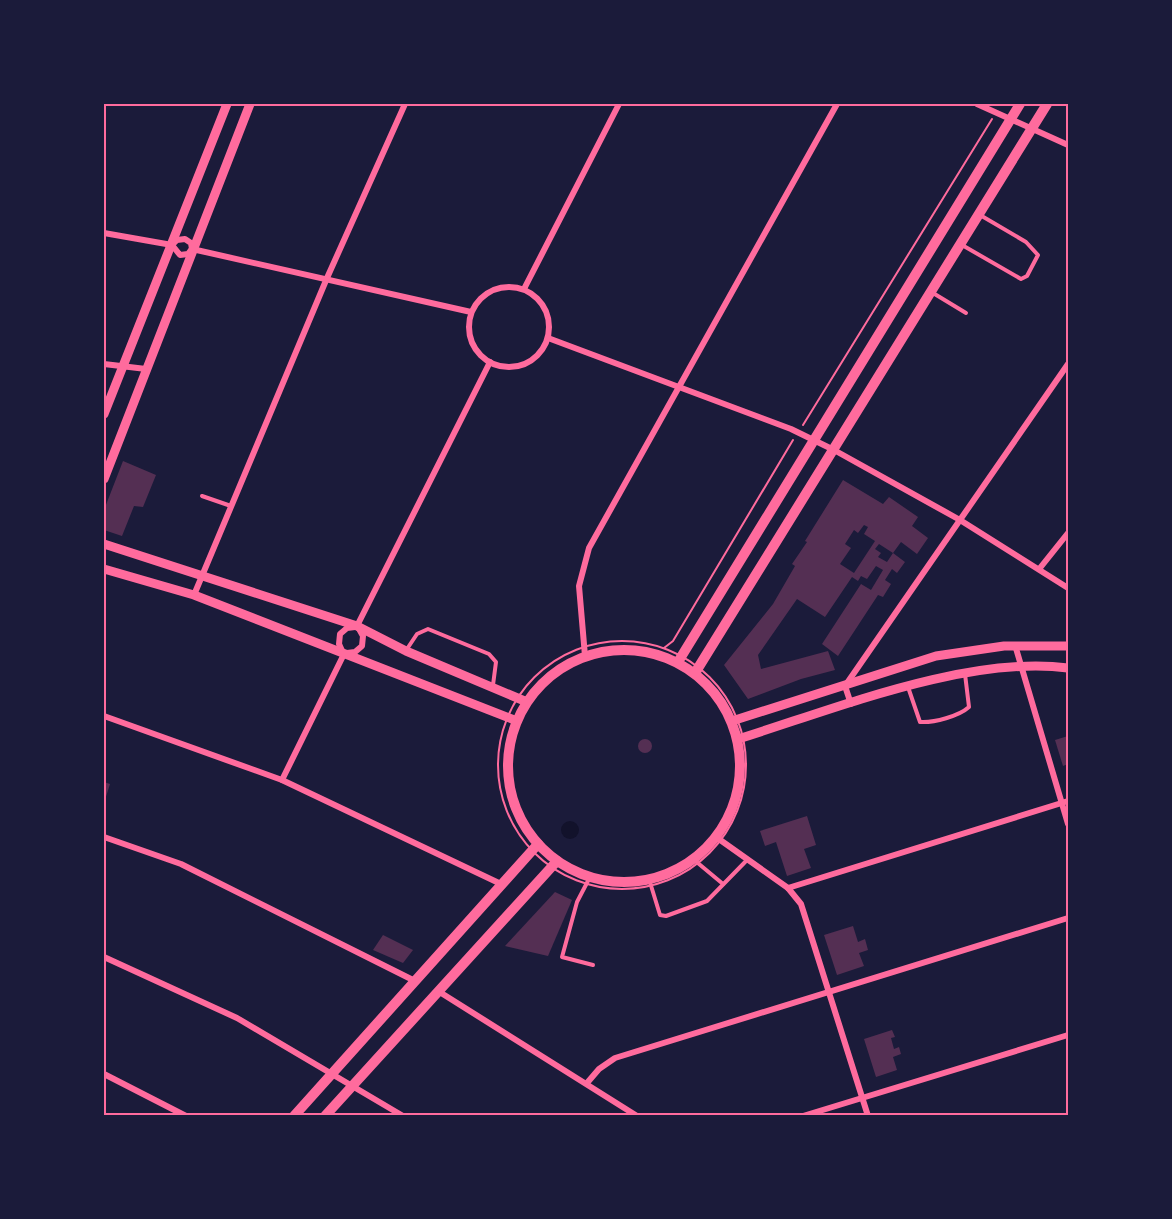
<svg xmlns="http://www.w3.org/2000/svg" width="1172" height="1219" viewBox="0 0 1172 1219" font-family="Lato,sans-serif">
<rect width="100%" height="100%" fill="#1b1b3a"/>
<circle fill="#12122b" cx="570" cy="830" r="9"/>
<g fill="#542f53" fill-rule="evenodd">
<polygon points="123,461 156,475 143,507 134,506 122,536 104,530 104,510"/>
<path d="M 843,480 L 883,504 L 889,497 L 918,517 L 912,526 L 928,538 L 917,554 L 901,542 L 893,553 L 879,544 L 875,549 L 881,553 L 878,557 L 887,562 L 893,553 L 905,562 L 897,573 L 892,569 L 885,580 L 891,584 L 883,597 L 878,595 L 838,656 L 822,644 L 861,584 L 871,590 L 883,570 L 876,566 L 867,579 L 861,576 L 858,581 L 852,577 L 825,617 L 797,599 L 758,655 L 761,669 L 828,651 L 835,670 L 801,679 L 748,699 L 724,665 L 773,604 L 795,566 L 792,564 L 807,542 L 805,541 ZM 864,525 L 868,527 L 864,534 L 875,541 L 854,573 L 840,564 L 851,548 L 845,544 L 854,530 L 858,533 Z"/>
<polygon points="1068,736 1068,764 1063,766 1055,740"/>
<circle cx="645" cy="746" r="7"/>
<polygon points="104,782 110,784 104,803"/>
<polygon points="807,816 816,845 804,849 811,868 787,876 776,842 765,846 760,831"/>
<polygon points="555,892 572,900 548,956 505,946"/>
<polygon points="853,926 858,942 865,939 868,950 859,953 864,966 837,975 824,935"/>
<polygon points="383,935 413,950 403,963 373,950"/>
<polygon points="892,1030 895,1037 891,1038 894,1049 899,1047 901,1054 893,1057 897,1070 876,1077 864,1039"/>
</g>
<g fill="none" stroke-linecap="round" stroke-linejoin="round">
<g stroke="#ff6b9d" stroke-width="2">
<polyline points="803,425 992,119"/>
<circle cx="622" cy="765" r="124"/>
<polyline points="664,648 673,641 793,440"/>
</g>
<g stroke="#ff6b9d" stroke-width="4">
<polyline points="962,245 1021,279 1027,276 1038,255 1026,242 980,215"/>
<polyline points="933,293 966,313"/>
<polyline points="202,496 231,506"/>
<polyline points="407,649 417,634 428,629 489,654 496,662 493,685"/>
<path d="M 908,687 L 920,722 C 934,723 959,716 969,707 L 965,674"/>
<polyline points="693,859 723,884"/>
<polyline points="590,877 577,902 562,957 593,965"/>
<polyline points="649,879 660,915 666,916 707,901 747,860"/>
</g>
<g stroke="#ff6b9d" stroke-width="6">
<polyline points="977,104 1068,145"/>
<polyline points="104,233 172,245 177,240 185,239 191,243 192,249"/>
<polyline points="172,245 180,255 188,254 191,250"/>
<polyline points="192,249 471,312"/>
<circle cx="509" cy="327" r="40"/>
<polyline points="524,289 619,104"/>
<polyline points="548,338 791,429 834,450 960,520 1068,588"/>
<polyline points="104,364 146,369"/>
<polyline points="1040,568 1068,533"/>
<polyline points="194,595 327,278 405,104"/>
<polyline points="357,626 490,362"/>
<polyline points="1015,645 1068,824"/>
<polyline points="343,653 339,644 340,634 347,628 355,627"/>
<polyline points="347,653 355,652 362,646 363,636 358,627"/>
<polyline points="585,656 579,586 589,548 837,104"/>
<polyline points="851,704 845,686 1068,364"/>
<polyline points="104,716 282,780 501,884"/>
<polyline points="282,780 344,654"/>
<polyline points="104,837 181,864 415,981"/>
<polyline points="716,837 788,888 801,904 868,1116"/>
<polyline points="788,888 1068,801"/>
<polyline points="104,957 237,1018 403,1116"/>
<polyline points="438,991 637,1116"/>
<polyline points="104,1074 186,1116"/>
<polyline points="587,1083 599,1069 615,1058 1068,918"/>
<polyline points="803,1116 1068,1035"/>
</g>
<g stroke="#ff6b9d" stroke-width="9">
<polyline points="104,414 227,104"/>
<polyline points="104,479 250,104"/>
<polyline points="104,544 357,626 406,651 527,702"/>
<polyline points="104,569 194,595 517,721"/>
<polyline points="732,721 936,656 1004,646 1068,646"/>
<path d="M 738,739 C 835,709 967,655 1068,668"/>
</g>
<g stroke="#ff6b9d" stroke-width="10">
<circle cx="624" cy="766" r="116"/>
<polyline points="678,662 1020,104"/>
<polyline points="695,673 1047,104"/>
<polyline points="294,1116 538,844"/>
<polyline points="325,1116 557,861"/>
</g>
</g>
<rect width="1172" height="1219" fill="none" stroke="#1b1b3a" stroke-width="210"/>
<rect x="105" y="105" width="962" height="1009" fill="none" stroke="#ff6b9d" stroke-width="2"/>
</svg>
